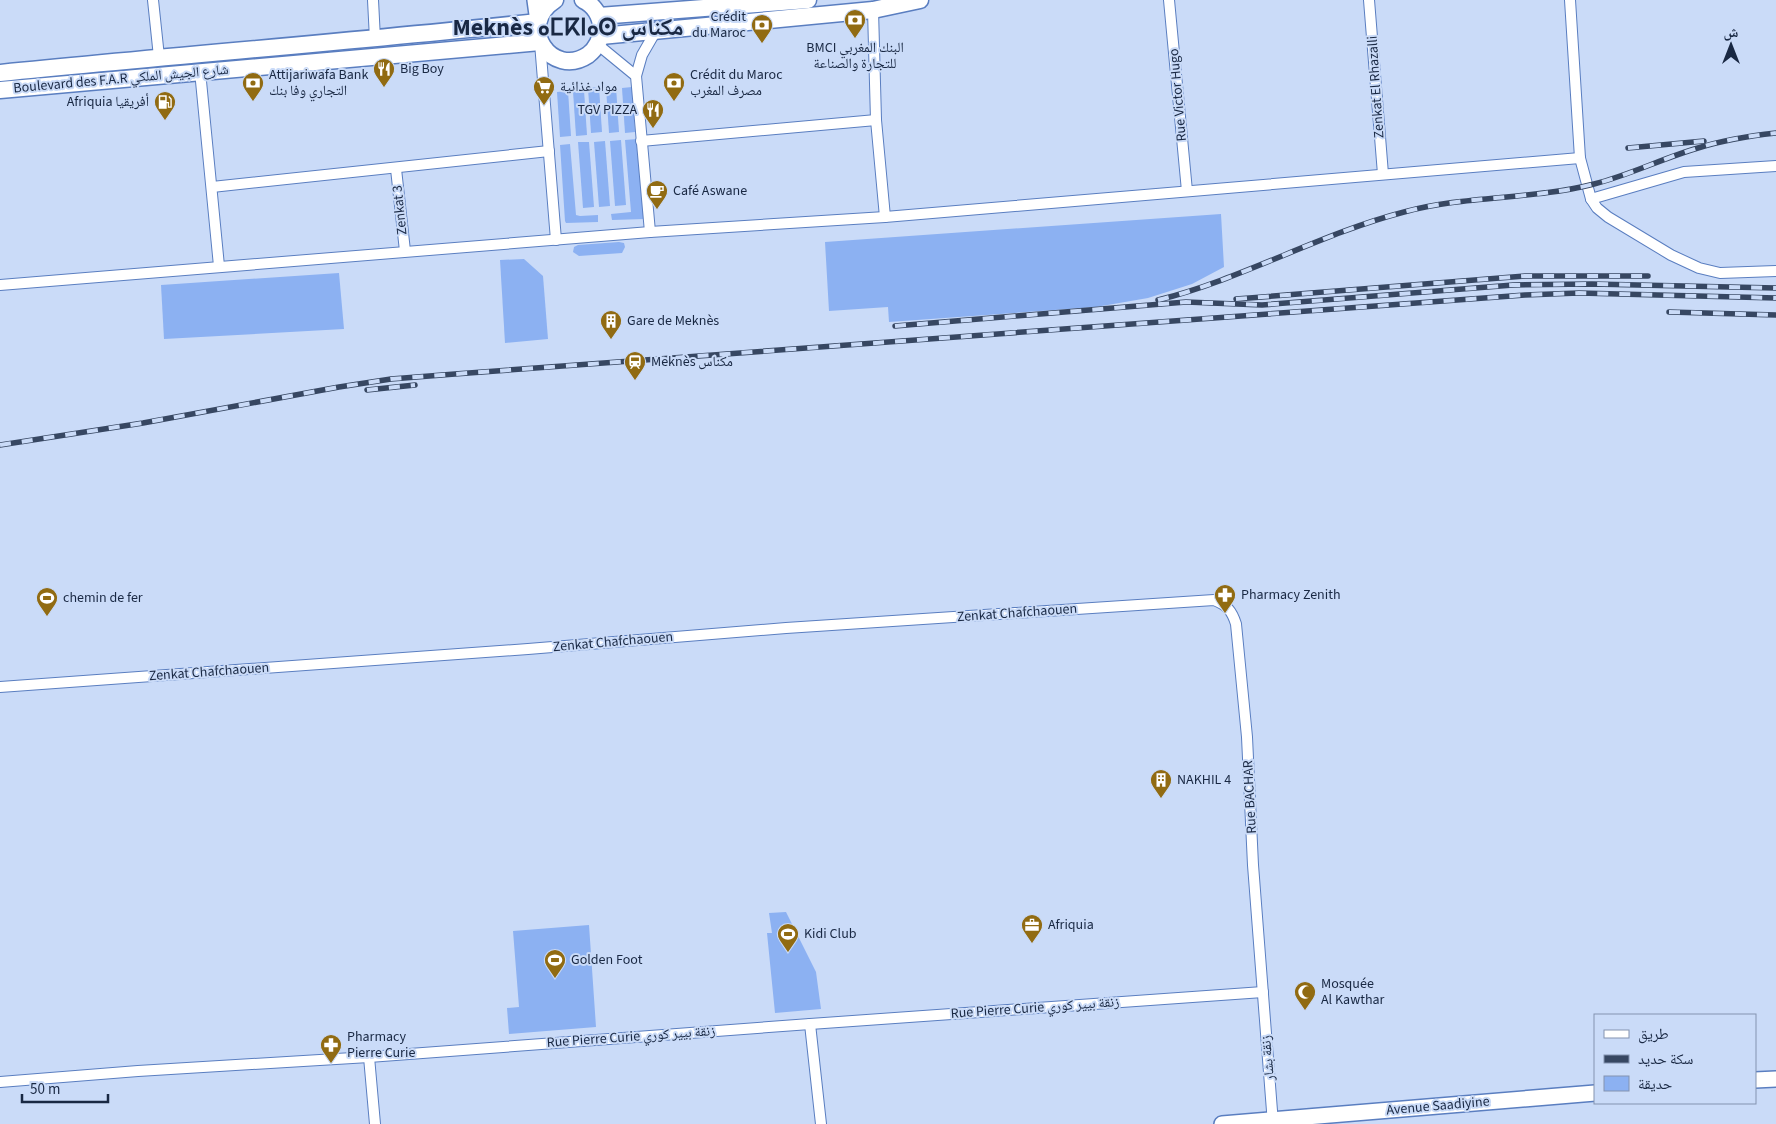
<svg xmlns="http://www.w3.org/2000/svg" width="1776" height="1124" viewBox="0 0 1776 1124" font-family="'Source Sans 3','Noto Naskh Arabic','Noto Sans Tifinagh',sans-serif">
<rect width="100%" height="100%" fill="#cadbf8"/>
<g fill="#8cb1f2">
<polygon points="599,87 602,132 591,133 588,88"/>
<polygon points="616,87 619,132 609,133 606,88"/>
<polygon points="632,87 635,132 625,133 622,88"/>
<polygon points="584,90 587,135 576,136 573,91"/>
<polygon points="568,91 571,136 560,137 557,92"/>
<polygon points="637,139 645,219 612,220 611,214 631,212 625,140"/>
<polygon points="621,140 626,205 615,206 610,141"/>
<polygon points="605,141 610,206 599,207 594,142"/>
<polygon points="578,142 589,142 594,207 583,208"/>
<polygon points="570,144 576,215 580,216 598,215 598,222 566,223 565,221 560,145"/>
<polygon points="1221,214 1224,267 1192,284 1148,298 1096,307 889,322 888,307 829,311 825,242"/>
<polygon points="619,242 624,243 625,247 622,253 579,256 573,252 574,247 578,245"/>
<polygon points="524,259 543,276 548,339 505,343 500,260"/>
<polygon points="339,273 344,329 164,339 161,285"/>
<polygon points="786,912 816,972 821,1009 775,1013 767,933 772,933 769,913"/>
<polygon points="589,925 596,1027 509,1034 507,1008 519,1007 513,931"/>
</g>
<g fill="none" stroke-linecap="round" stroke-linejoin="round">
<g stroke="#5a7ec0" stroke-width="12">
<g id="minor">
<polyline points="153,0 159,57"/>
<polyline points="373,0 375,39"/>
<polyline points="1169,0 1187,191"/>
<polyline points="1369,0 1383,174"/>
<polyline points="1570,0 1580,158 1591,199 1597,208 1608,217 1671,255 1699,268 1720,273 1776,271"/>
<polyline points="873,10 876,120 885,217"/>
<polyline points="540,43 556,240"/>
<polyline points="597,44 636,76 650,232"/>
<polyline points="200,71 219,266"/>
<polyline points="636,76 642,55 657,29"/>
<polyline points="641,141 876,120"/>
<polyline points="396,169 405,251"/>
<polyline points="212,187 549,151"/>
<polyline points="1591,199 1684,172 1776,166"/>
<polyline points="0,285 650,232 885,217 1580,158"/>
<path d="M 0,687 L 528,649 L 786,628 L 1214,600 C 1227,605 1232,611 1236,624 L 1247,737 L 1253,865 L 1273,1124"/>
<polyline points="810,1024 821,1124"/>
<polyline points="369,1057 375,1124"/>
<polyline points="0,1082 138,1071 369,1057 810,1024 1263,992"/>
</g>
</g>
<g stroke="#5a7ec0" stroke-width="18">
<g id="secondary">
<polyline points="535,0 538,22"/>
<polyline points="1755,1080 1776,1079"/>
<polyline points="1222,1124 1595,1093"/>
</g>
</g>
<g stroke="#5a7ec0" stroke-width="19">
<g id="primary">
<path d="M 555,0 C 515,26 552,79 588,55 C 596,49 602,38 601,28 C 601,16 594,5 583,0"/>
<polyline points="599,16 808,0"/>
<polyline points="601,36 873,10 920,0"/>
<path d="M 0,73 C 179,55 359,41 538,22"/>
<polyline points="0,90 540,42"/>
</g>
</g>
<use href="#minor" stroke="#fff" stroke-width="10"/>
<use href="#secondary" stroke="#fff" stroke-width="15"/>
<use href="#primary" stroke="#fff" stroke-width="16"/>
<g stroke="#374762" stroke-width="5.5">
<g id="rail">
<polyline points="1628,148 1704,141"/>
<polyline points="1236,299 1525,276 1648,276"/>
<path d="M 1158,300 C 1243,279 1319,234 1404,212 C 1466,195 1532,200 1594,184 C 1630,175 1663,158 1698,148 C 1724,140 1749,136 1776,133"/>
<polyline points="1669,312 1776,315"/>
<polyline points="895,326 1186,302 1262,305 1513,285 1592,284 1776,288"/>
<polyline points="367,390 415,385"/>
<polyline points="0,445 143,423 339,387 391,379 455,374 1525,295 1579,293 1776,298"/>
</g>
</g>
<use href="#rail" stroke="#cadbf8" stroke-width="4" stroke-dasharray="11" stroke-linecap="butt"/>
</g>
<defs>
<g id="bank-pin" transform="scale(1.125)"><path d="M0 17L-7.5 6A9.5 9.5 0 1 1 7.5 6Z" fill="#916b12" stroke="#cadbf8"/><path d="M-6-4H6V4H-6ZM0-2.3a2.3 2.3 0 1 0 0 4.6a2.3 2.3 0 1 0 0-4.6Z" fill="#fff"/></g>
<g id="restaurant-pin" transform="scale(1.125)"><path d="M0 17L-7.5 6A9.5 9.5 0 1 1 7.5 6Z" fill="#916b12" stroke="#cadbf8"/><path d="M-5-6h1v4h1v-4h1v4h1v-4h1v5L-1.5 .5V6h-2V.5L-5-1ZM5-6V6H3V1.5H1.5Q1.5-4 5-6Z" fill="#fff"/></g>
<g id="supermarket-pin" transform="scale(1.125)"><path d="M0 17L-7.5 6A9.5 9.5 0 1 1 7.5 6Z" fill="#916b12" stroke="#cadbf8"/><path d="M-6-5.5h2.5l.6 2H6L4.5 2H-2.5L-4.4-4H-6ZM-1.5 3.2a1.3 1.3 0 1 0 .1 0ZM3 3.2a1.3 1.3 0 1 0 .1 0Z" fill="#fff"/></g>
<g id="fuel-pin" transform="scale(1.125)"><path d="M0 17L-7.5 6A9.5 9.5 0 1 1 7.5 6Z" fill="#916b12" stroke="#cadbf8"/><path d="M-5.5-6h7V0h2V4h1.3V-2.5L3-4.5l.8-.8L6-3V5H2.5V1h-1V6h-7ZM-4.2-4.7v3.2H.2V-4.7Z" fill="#fff"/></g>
<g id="cafe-pin" transform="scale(1.125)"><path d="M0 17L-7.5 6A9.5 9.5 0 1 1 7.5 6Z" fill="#916b12" stroke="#cadbf8"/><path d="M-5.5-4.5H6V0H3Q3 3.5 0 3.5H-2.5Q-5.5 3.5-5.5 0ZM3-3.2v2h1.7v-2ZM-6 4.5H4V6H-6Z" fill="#fff"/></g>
<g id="building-pin" transform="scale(1.125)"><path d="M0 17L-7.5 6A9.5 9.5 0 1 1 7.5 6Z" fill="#916b12" stroke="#cadbf8"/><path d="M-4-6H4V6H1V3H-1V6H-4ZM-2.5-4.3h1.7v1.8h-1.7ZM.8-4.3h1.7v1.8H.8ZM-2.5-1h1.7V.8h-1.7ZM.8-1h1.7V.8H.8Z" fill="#fff"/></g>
<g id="station-pin" transform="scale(1.125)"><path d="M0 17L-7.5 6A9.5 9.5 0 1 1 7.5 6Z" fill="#916b12" stroke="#cadbf8"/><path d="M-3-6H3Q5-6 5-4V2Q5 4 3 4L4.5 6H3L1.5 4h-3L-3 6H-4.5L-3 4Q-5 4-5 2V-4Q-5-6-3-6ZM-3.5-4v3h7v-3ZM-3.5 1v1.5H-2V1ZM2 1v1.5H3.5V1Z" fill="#fff"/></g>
<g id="pharmacy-pin" transform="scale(1.125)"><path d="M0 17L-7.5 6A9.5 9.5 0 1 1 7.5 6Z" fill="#916b12" stroke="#cadbf8"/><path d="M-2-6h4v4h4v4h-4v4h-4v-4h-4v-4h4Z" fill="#fff"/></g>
<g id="stadium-pin" transform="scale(1.125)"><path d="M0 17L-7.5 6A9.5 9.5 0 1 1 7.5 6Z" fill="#916b12" stroke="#cadbf8"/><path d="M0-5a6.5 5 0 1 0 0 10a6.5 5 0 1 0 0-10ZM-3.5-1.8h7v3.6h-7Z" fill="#fff"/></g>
<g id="office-pin" transform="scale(1.125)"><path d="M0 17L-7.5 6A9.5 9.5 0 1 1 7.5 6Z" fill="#916b12" stroke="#cadbf8"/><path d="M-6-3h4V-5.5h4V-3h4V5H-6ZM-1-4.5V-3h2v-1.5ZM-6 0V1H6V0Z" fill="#fff"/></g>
<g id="mosque-pin" transform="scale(1.125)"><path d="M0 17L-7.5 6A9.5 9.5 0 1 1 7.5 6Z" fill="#916b12" stroke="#cadbf8"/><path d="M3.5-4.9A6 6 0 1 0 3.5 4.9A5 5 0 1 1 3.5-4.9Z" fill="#fff"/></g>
</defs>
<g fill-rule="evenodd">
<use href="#bank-pin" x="855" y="20"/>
<use href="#bank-pin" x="762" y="25"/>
<use href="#restaurant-pin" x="384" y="69"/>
<use href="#bank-pin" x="253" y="83"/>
<use href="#bank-pin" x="674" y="83"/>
<use href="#supermarket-pin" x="544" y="87"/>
<use href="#fuel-pin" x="165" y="102"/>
<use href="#restaurant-pin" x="653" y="110"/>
<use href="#cafe-pin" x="657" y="191"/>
<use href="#building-pin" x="611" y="321"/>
<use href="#station-pin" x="635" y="362"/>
<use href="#pharmacy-pin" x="1225" y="595"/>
<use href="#stadium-pin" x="47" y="598"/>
<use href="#building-pin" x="1161" y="780"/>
<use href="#office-pin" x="1032" y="925"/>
<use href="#stadium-pin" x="788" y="934"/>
<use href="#stadium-pin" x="555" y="960"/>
<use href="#mosque-pin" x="1305" y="992"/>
<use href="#pharmacy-pin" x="331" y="1045"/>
</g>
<g text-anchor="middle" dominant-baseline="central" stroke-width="4" stroke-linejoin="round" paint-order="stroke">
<g font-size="14" fill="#192843" stroke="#cadbf8" text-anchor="start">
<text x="746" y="17" text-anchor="end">Crédit<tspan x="746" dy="16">du Maroc</tspan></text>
<text x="855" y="48" text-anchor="middle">BMCI البنك المغربي<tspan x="855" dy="16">للتجارة والصناعة</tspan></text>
<text x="400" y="69">Big Boy</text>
<text x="269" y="75">Attijariwafa Bank<tspan x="269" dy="16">التجاري وفا بنك</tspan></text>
<text x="690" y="75">Crédit du Maroc<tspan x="690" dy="16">مصرف المغرب</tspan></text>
<text x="560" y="87">مواد غذائية</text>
<text x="149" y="102" text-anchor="end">Afriquia أفريقيا</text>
<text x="637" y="110" text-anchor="end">TGV PIZZA</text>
<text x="673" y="191">Café Aswane</text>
<text x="627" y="321">Gare de Meknès</text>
<text x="651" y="362">Meknès مكناس</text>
<text x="1241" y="595">Pharmacy Zenith</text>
<text x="63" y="598">chemin de fer</text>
<text x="1177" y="780">NAKHIL 4</text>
<text x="1048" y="925">Afriquia</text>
<text x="804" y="934">Kidi Club</text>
<text x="571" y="960">Golden Foot</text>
<text x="1321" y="984">Mosquée<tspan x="1321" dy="16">Al Kawthar</tspan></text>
<text x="347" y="1037">Pharmacy<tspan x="347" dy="16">Pierre Curie</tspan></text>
</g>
<g font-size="14" fill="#192843" stroke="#cadbf8">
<text transform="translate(121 79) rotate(-5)">Boulevard des F.A.R شارع الجيش الملكي</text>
<text transform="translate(1376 87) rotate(-94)">Zenkat El Rhazalli</text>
<text transform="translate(1178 95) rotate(-95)">Rue Victor Hugo</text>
<text transform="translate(400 210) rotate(-96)">Zenkat 3</text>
<text transform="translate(1017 613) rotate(-4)">Zenkat Chafchaouen</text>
<text transform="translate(613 642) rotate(-5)">Zenkat Chafchaouen</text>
<text transform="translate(209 672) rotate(-4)">Zenkat Chafchaouen</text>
<text transform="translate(1250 797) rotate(-93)">Rue BACHAR</text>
<text transform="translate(1035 1008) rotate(-4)">Rue Pierre Curie زنقة بيير كوري</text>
<text transform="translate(631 1037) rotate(-4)">Rue Pierre Curie زنقة بيير كوري</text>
<text transform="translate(1268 1058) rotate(-95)">زنقة بشار</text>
<text transform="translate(1438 1106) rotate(-5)">Avenue Saadiyine</text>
</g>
<g font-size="24" font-weight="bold" fill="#192843" stroke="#cadbf8">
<text x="568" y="27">Meknès ⴰⵎⴽⵏⴰⵙ مكناس</text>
</g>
</g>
<rect x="1594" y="1014" width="162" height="90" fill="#cadbf8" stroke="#8393b0"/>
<rect x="1604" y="1030" width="25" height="8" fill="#ffffff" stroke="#8393b0"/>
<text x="1638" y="1039" font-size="15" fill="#192843">طريق</text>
<rect x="1604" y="1055" width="25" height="8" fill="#374762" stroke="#8393b0"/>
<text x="1638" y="1064" font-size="15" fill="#192843">سكة حديد</text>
<rect x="1604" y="1076" width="25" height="15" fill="#8cb1f2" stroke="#8393b0"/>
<text x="1638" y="1089" font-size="15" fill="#192843">حديقة</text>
<g transform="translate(1731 45)" stroke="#cadbf8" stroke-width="4" paint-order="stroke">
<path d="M0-4L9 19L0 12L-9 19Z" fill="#192843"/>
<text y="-8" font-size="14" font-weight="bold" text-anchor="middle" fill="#192843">ش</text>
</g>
<path d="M22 1094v8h86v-8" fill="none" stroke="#192843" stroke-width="2.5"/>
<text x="30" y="1094" font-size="15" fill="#192843" stroke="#cadbf8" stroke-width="4" paint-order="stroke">50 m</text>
</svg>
